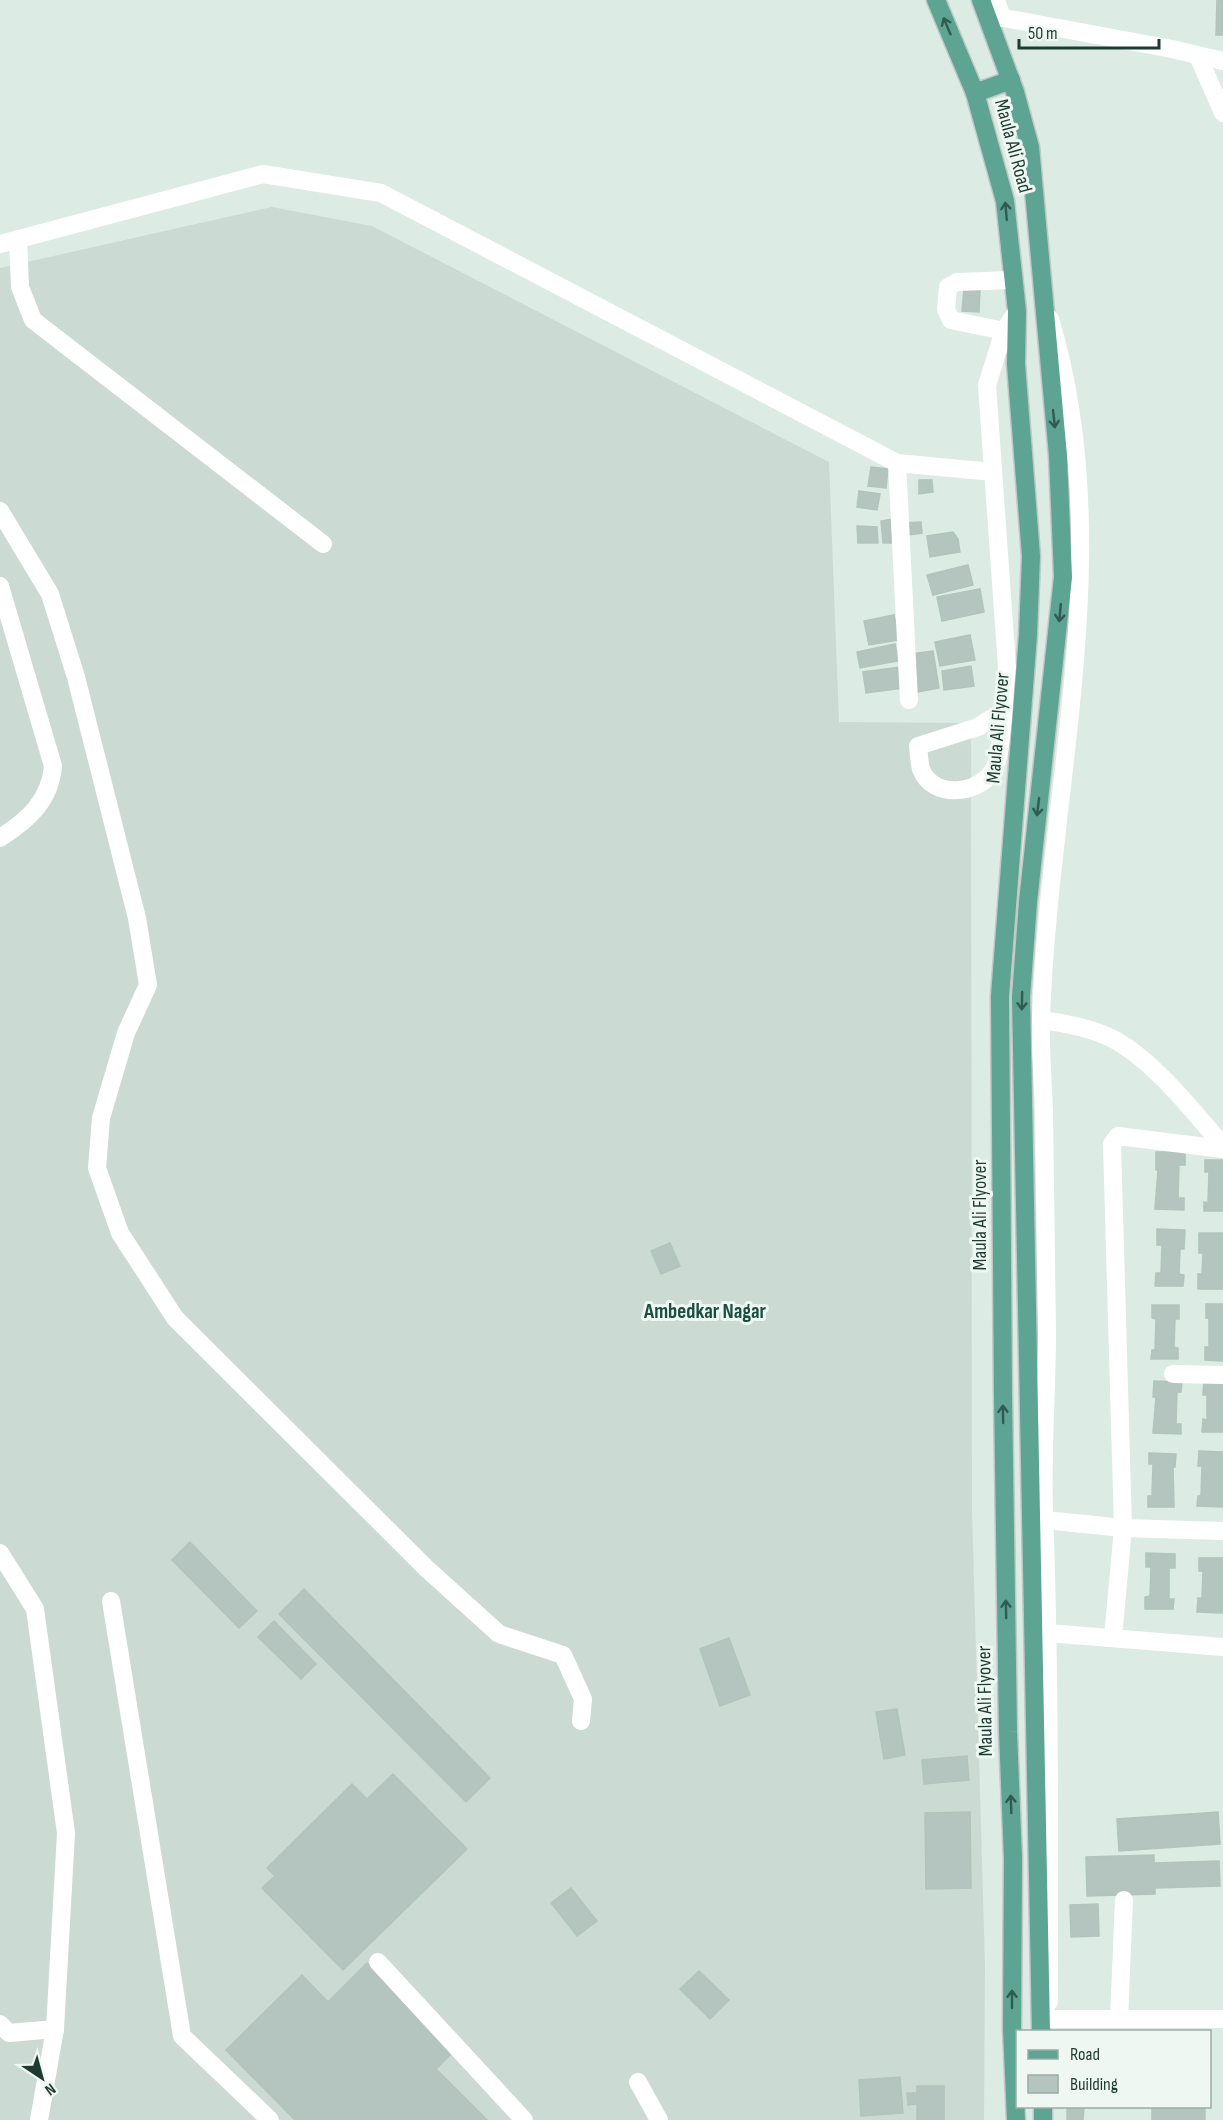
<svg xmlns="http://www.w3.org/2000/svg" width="1223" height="2120" viewBox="0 0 1223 2120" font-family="'Sofia Sans Condensed',sans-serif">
<rect width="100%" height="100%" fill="#ddebe5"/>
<polygon fill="#ccdad4" points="272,207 372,226 829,462 839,722 971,723 972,1510 985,1966 984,2120 0,2120 0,268"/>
<g fill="#b3c5be" stroke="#b0c5bc" stroke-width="1.5">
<polygon points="1217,0 1223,0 1223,35 1216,35"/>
<polygon points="964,288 980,289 979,312 962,311"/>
<polygon points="871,467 888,469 886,488 868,486"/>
<polygon points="919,480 932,480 933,492 919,494"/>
<polygon points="859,491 880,494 877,510 857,507"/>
<polygon points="892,519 896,543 883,543 881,521"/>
<polygon points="921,522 922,533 902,536 901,523"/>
<polygon points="857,526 877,527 878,543 858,543"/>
<polygon points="953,532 958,539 960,552 930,557 927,536"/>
<polygon points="968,565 973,585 933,595 927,575"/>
<polygon points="980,589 984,612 942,621 937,597"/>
<polygon points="894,615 899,640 869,645 864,621"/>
<polygon points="970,635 975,660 940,666 935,642"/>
<polygon points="895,644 898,661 860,668 857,652"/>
<polygon points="933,651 939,688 917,692 911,654"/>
<polygon points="971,666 974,686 944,690 942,671"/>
<polygon points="900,667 903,688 866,693 863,672"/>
<polygon points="1156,1152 1185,1152 1185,1165 1179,1165 1178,1198 1184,1198 1184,1210 1155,1209 1158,1170 1156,1170"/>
<polygon points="1205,1160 1223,1160 1223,1211 1204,1211 1204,1202 1208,1203 1209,1172 1205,1172"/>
<polygon points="1157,1229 1185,1230 1184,1249 1180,1249 1179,1274 1184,1275 1183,1286 1155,1286 1156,1273 1161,1273 1162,1245 1157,1245"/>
<polygon points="1199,1233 1223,1233 1223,1289 1198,1289 1198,1274 1202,1274 1203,1253 1199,1253"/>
<polygon points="670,1243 680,1266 661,1274 651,1251"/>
<polygon points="1206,1304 1223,1304 1223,1361 1205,1360 1205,1347 1209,1347 1209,1318 1206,1318"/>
<polygon points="1152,1305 1179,1305 1179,1319 1175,1319 1174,1347 1178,1348 1178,1359 1151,1359 1152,1350 1155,1350 1156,1319 1152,1318"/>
<polygon points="1204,1380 1223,1380 1223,1432 1202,1432 1203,1419 1207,1420 1207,1395 1203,1395"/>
<polygon points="1154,1381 1182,1382 1181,1392 1177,1392 1176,1424 1181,1424 1181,1434 1153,1433 1156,1397 1153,1397"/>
<polygon points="1199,1451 1223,1452 1223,1507 1197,1506 1198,1496 1201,1496 1202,1466 1198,1466"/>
<polygon points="1149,1453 1176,1454 1175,1467 1173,1467 1174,1507 1148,1507 1148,1496 1152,1496 1153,1464 1149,1464"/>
<polygon points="190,1542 257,1611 239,1628 172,1560"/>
<polygon points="1146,1553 1175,1554 1175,1568 1169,1568 1169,1599 1174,1599 1173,1609 1145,1609 1145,1597 1150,1596 1151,1567 1146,1567"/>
<polygon points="1199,1558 1223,1558 1223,1613 1197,1612 1198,1598 1202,1598 1203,1571 1199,1571"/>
<polygon points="304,1589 490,1778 466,1802 279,1614"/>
<polygon points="274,1621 316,1664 301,1679 258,1637"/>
<polygon points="729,1638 750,1695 720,1706 700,1649"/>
<polygon points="897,1709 905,1755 884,1759 876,1712"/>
<polygon points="967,1756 969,1780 924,1784 922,1760"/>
<polygon points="393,1774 467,1849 343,1970 262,1888 275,1876 267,1868 352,1784 367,1799"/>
<polygon points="970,1812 971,1888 926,1889 925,1813"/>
<polygon points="1218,1812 1220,1844 1119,1851 1117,1819"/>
<polygon points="1154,1855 1154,1863 1219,1861 1220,1886 1155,1888 1155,1894 1087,1896 1086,1857"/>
<polygon points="571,1888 597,1921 577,1936 551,1903"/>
<polygon points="1098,1904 1099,1936 1071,1937 1070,1905"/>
<polygon points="367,1963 454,2051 436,2069 487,2120 295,2120 226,2050 302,1975 328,2002"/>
<polygon points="699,1971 729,2000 710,2019 680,1989"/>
<polygon points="900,2077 903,2113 861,2116 859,2080"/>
<polygon points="917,2086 944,2086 944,2120 917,2120 917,2104 908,2105 907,2093 917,2093"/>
<polygon points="1067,2106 1084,2106 1083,2120 1067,2120"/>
<rect x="1152" y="2106" width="53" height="14"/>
</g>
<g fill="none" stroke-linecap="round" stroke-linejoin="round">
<g stroke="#c0c8c6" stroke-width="21">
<g id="major">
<polyline points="936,0 975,93 1005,201 1017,311 1016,364 1031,556 1028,635 1000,996 1003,1396 1008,1732 1013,1859 1012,2029 1016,2120"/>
<polyline points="981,0 1015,92 1030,147 1058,456 1063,577 1028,902 1021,997 1041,2032"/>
<polyline points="975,93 1011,80"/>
<polyline points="1043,2106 1043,2120"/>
</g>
</g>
<g stroke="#fff" stroke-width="18">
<polyline points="996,0 1002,18"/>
<polyline points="988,15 1172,49 1223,61"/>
<polyline points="1198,56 1223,113"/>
<polyline points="18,239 20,287 33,320 323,544"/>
<polyline points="0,244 263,174 381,193 897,463 993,472"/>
<polyline points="1004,331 951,320 946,309 948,287 957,282 1013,280"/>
<polyline points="897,463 909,700"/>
<polyline points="0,511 50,594 76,677 137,918 148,985 126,1033 101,1118 97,1168 120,1233 175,1318 426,1568 499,1634 563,1655 583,1699 581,1721"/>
<path d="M 0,586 L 53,766 C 50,801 28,820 0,838"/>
<path d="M 1002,712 L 978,727 L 918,746 C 919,753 919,762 921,769 C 933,801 983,794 995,767 C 1003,748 1004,690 1007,667 L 987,385 L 1004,331 L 1017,311"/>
<path d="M 1041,1020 C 1065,1023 1092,1028 1113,1039 C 1153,1060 1194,1112 1223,1146"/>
<polyline points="1173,1374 1223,1375"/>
<polyline points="1045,1520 1123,1528 1223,1531"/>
<polyline points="0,1553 35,1609 66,1833 55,2029 39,2120"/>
<polyline points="111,1601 182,2036 270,2120"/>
<polyline points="1047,1633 1223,1647"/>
<polyline points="1113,1638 1123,1528 1112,1144 1118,1136 1223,1149"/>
<polyline points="378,1962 524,2120"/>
<path d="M 1049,2002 C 1049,1838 1050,1674 1044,1510 C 1042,1451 1047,1392 1047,1332 C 1046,1259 1045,1185 1044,1112 C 1043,1081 1040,1049 1041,1018 C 1049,786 1119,548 1050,319"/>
<polyline points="1049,2019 1223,2019"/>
<polyline points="1119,2019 1124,1900"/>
<polyline points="0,2024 9,2033 55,2029"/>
<polyline points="638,2082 659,2120"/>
</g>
<use href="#major" stroke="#5ea492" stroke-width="18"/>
</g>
<defs><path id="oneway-shaft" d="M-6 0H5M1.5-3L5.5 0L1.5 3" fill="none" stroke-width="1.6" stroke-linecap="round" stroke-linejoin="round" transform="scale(1.5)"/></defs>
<g stroke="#315a50">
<use href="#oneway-shaft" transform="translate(947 26) rotate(-113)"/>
<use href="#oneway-shaft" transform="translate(1006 211) rotate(-95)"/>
<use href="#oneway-shaft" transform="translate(1054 419) rotate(84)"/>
<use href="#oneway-shaft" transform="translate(1060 613) rotate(95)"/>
<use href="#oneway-shaft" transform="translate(1038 807) rotate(97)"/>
<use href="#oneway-shaft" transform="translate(1022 1001) rotate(91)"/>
<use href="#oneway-shaft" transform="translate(1003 1414) rotate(-91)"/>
<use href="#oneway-shaft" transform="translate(1006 1609) rotate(-91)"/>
<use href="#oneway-shaft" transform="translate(1011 1804) rotate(-92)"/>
<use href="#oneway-shaft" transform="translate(1012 1999) rotate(-90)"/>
</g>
<g text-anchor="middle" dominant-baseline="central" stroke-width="6" stroke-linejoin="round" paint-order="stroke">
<g font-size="20" fill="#1e3b33" stroke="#eef7f2">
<text transform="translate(1013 146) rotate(75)">Maula Ali Road</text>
<text transform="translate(998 728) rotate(-85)">Maula Ali Flyover</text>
<text transform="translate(980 1215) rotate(-90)">Maula Ali Flyover</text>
<text transform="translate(985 1701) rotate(-91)">Maula Ali Flyover</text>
</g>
<g font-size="21" font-weight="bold" fill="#194e41" stroke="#eef7f2">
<text x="705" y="1311">Ambedkar Nagar</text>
</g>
</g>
<rect x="1016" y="2030" width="195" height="78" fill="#eef7f2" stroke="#9baca6" stroke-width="1.5"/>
<rect x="1028" y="2050" width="30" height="9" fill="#5ea492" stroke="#9baca6" stroke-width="1.5"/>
<text x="1070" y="2060" font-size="18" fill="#1e3b33">Road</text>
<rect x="1028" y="2075" width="30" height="18" fill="#b3c5be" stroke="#9baca6" stroke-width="1.5"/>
<text x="1070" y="2090" font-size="18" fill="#1e3b33">Building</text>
<g transform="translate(42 2078) rotate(144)" stroke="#eef7f2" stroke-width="4.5" paint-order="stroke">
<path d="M0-4.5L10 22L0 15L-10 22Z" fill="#1e3b33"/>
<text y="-9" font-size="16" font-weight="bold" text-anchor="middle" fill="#1e3b33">N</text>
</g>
<path d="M1019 39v9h140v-9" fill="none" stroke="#1e3b33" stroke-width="3"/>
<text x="1028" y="39" font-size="18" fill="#1e3b33" stroke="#eef7f2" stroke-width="4.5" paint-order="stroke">50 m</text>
</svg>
